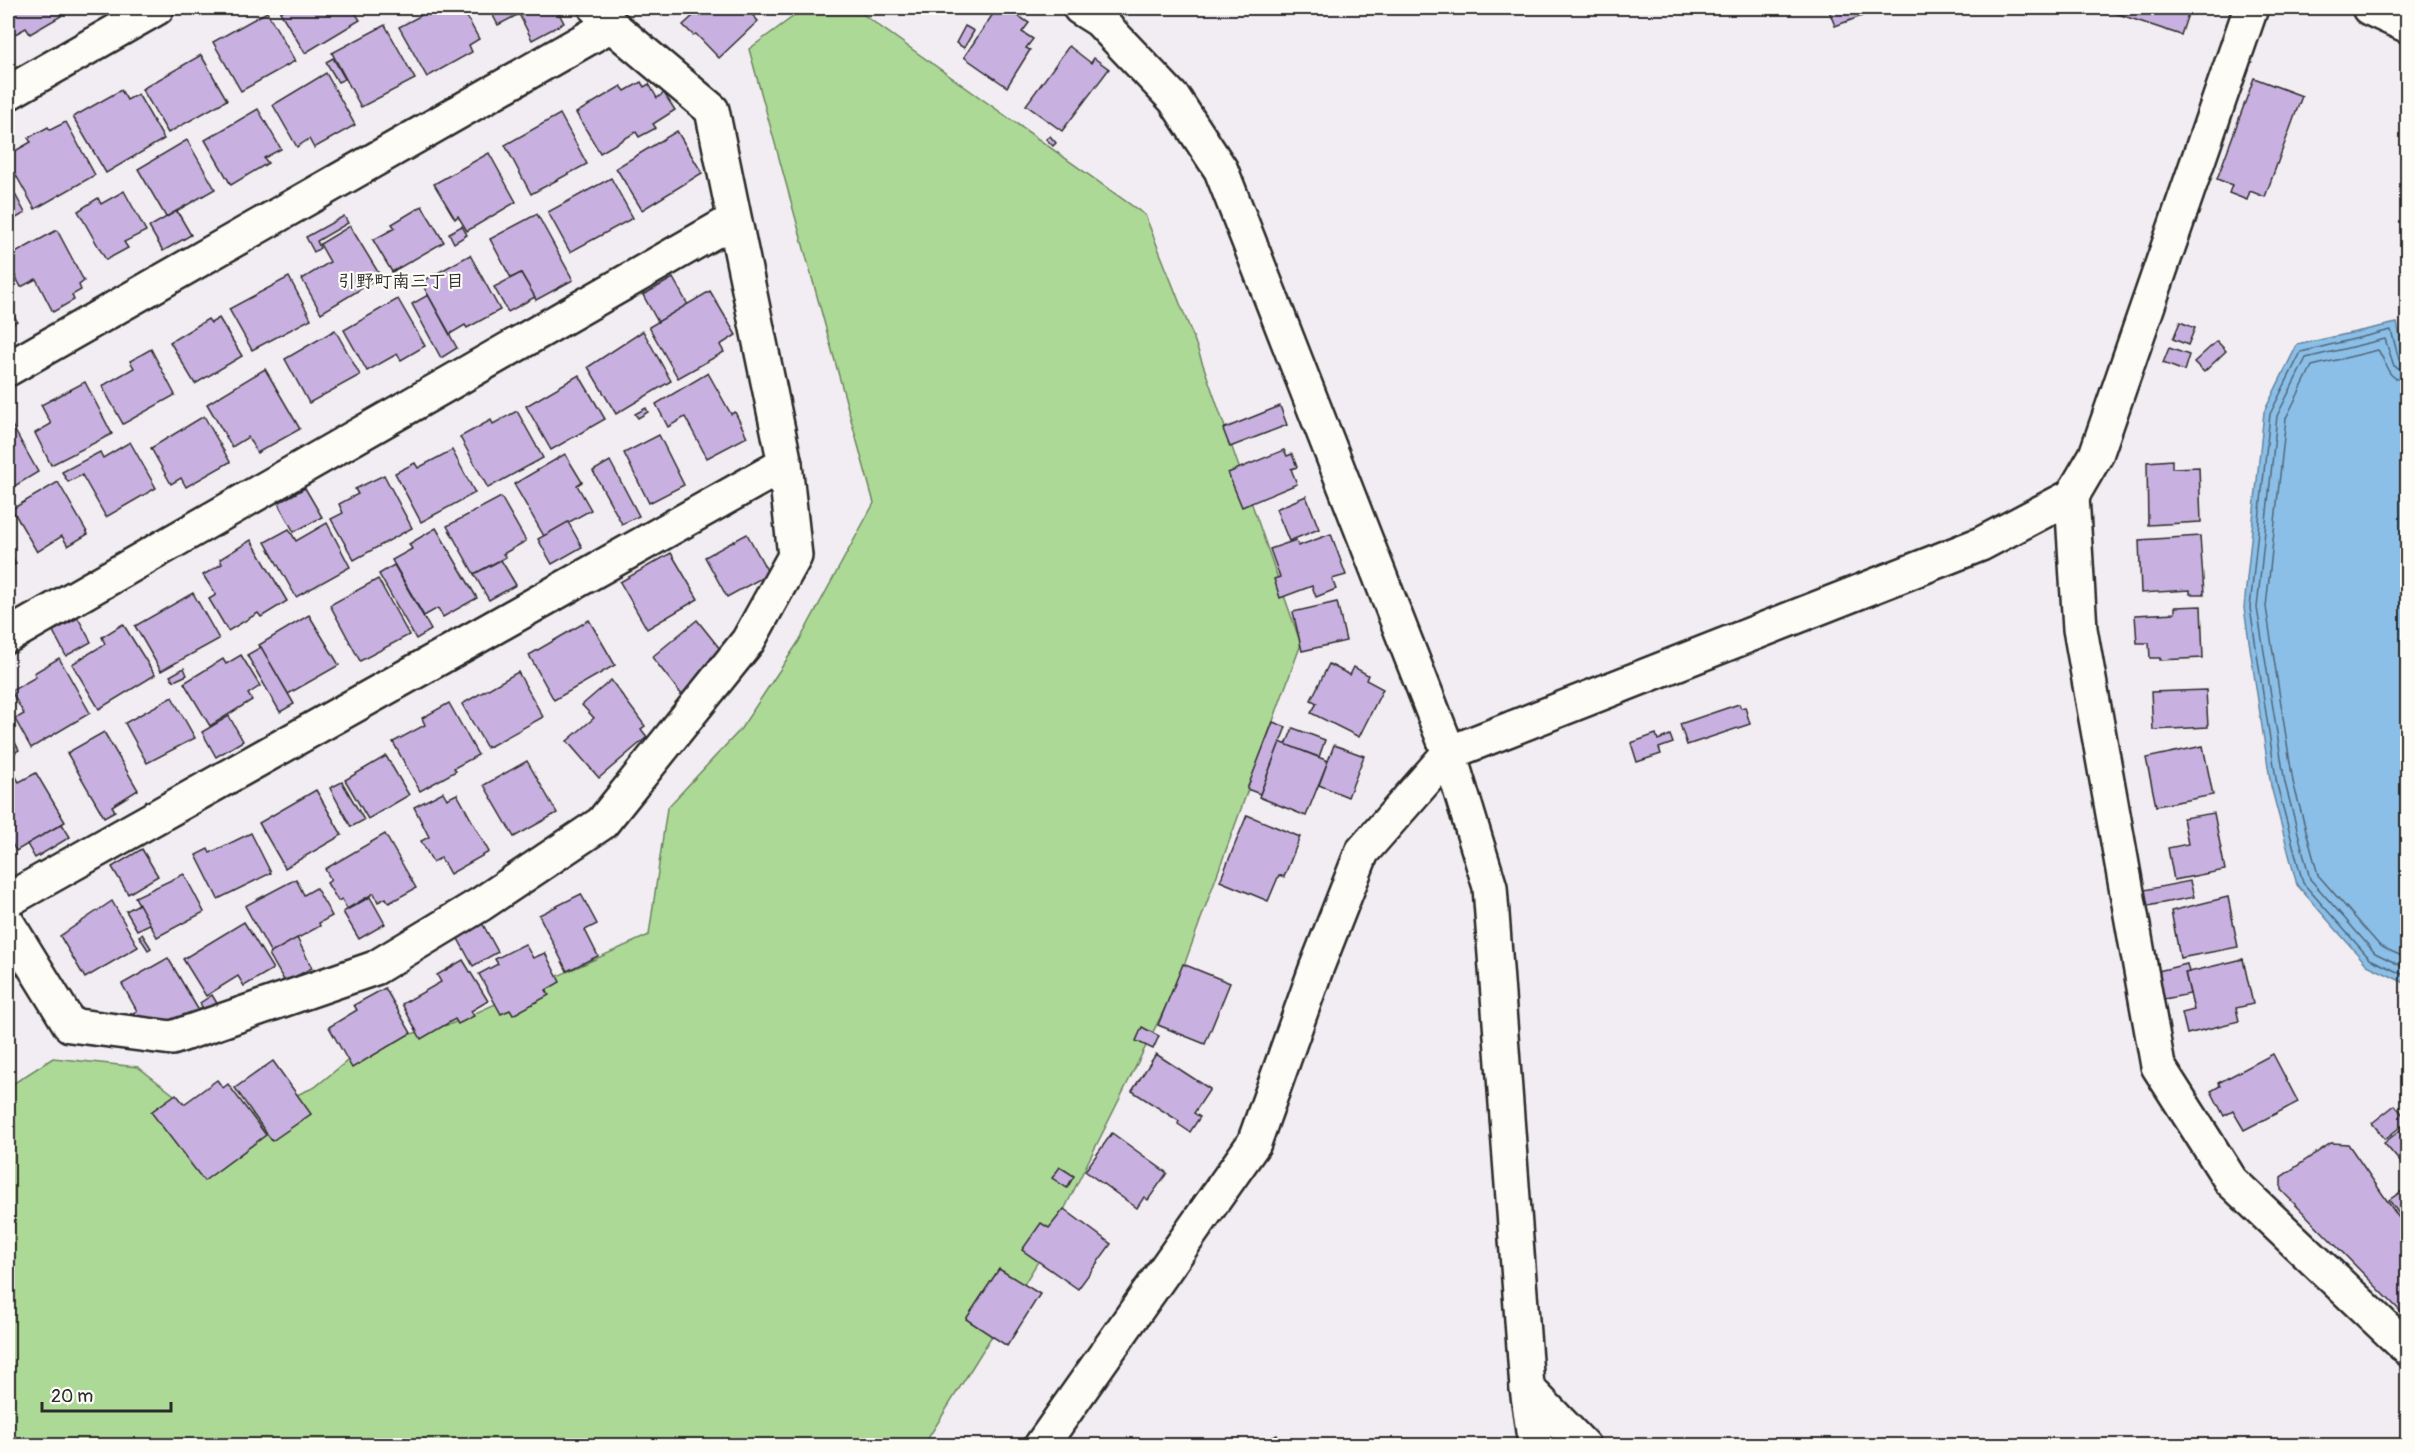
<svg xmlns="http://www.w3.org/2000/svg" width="2415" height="1453" viewBox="0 0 2415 1453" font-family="Pangolin,'Klee One',sans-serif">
<rect width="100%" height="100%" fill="#f2edf2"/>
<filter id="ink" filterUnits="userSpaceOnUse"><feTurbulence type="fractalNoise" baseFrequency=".0167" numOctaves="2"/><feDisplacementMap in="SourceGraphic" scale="12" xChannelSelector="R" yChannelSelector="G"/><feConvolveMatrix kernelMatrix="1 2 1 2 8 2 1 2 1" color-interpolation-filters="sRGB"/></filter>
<g filter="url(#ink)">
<polygon fill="#add997" stroke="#6c8261" stroke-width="1.5" points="805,8 854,8 1145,215 1194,339 1301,644 1178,982 1039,1260 924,1445 8,1446 8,1087 53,1058 138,1067 218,1129 315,1087 367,1045 451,1024 649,935 667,808 740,730 799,641 874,503 749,49"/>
<polygon fill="#8bbfe8" stroke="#65849c" stroke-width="1.5" points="2397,323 2408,372 2407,984 2367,965 2297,885 2271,786 2244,608 2264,412 2297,345"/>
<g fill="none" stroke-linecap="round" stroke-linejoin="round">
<g stroke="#516677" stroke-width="1.5">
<polyline points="2408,364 2399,360 2391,330 2301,352 2270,414 2250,608 2277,785 2303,883 2370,959 2408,977"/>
<polyline points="2408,372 2394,366 2385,339 2306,358 2277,416 2257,608 2285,783 2310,879 2375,953 2408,969"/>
<path d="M 2408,381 C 2385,380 2388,364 2378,350 L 2312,366 L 2286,418 L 2266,607 L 2293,782 L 2318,875 L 2380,946 L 2408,959"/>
</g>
</g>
<g fill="#c8b1e0" stroke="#2b2b2b" stroke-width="1.5">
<polygon points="8,8 56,8 61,16 30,34 26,28 8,38"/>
<polygon points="287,8 352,8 360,20 305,53 280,12"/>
<polygon points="435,8 462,8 479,39 469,45 472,52 427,77 399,27"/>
<polygon points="489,8 556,8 564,23 532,40 519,14 498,25"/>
<polygon points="702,8 746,8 758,21 719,58 696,34 693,35 683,25"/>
<polygon points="997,8 1006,8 1029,23 1022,32 1033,39 1026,48 1030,50 1007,87 964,57"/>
<polygon points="1828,8 1883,8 1835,26"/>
<polygon points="2100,8 2190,8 2181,35"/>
<polygon points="267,12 295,61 241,91 213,42"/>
<polygon points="385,25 415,79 361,107 332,53"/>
<polygon points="965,26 974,31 964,48 956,43"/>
<polygon points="1069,46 1091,63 1094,58 1109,69 1062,131 1026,105"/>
<polygon points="201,55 227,100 168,133 142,89"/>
<polygon points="333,58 345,79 338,82 326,62"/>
<polygon points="326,73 355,125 314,148 309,139 297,147 273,105"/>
<polygon points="2254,78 2302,96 2265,197 2250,191 2247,200 2229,193 2232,185 2217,179"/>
<polygon points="641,82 644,87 649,84 657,98 664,93 675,110 653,124 656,128 639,137 636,132 600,153 576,113 621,86 625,91"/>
<polygon points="121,90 127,100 138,94 164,139 106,173 73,117"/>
<polygon points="258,109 281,149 264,158 268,163 231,185 205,140"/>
<polygon points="560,114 587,164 531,194 505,145"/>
<polygon points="66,122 95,175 35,209 8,161 8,155 31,142 28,138 48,127 50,130"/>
<polygon points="677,131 702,173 642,210 616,168"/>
<polygon points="1050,136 1056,143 1053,146 1046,139"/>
<polygon points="187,140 215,189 166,217 138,169"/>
<polygon points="489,153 516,202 467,231 458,216 455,219 434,184"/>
<polygon points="611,178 633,218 570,252 548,212"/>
<polygon points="8,181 25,213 8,223"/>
<polygon points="124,191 146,231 124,242 128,248 106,260 78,211 98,198 101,204"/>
<polygon points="422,206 444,242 392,272 373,240 395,228 392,224"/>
<polygon points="177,211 191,235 163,251 149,227"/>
<polygon points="537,214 573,280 536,300 521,273 511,278 490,239"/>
<polygon points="344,216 348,223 317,241 320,248 314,252 306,237"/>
<polygon points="350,226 381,277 321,313 302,279 330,262 320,244"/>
<polygon points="462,226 467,235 454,243 449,233"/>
<polygon points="57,230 84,281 79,285 81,290 72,295 74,300 53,312 36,279 21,287 8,262 8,257"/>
<polygon points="470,255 500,310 467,328 465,325 450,334 421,282"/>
<polygon points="521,273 535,297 508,312 494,287"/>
<polygon points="289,277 311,319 252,350 229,309"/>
<polygon points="673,278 688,305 658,322 643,295"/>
<polygon points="710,291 736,335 720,345 724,352 678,378 649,327"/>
<polygon points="428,295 457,348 441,358 412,304"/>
<polygon points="398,299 425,346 401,360 397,354 367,371 344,330"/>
<polygon points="10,308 17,321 8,327 8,310"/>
<polygon points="219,318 242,356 195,384 170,342 208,319 211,323"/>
<polygon points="2180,322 2195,328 2188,345 2173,339"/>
<polygon points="335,330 360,375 309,403 285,359"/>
<polygon points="643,331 671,381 616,414 588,367"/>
<polygon points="2217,341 2226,351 2204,372 2194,362"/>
<polygon points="2169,348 2189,355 2184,371 2163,363"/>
<polygon points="151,349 175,395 123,424 102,386 134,368 130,361"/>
<polygon points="265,369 300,429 257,453 248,437 232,447 207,404"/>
<polygon points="708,373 731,414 735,412 747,437 707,458 685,417 668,427 656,404"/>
<polygon points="579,375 605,419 551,450 526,406"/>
<polygon points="85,382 112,434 51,465 35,433 51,424 41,405"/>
<polygon points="1280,406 1287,425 1230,447 1223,429"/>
<polygon points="646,408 648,412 638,418 635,414"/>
<polygon points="517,411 543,458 488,488 460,437 491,420 493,424"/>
<polygon points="204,416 230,462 186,487 181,478 171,484 151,448"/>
<polygon points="9,420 38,472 8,490 8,421"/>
<polygon points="659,435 684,485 649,503 624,453"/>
<polygon points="130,442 156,488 106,517 82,475 68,482 62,472 100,452 103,458"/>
<polygon points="452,450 475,493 421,522 395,473 415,463 418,468"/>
<polygon points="1284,450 1287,456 1292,454 1297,467 1291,469 1297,484 1242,507 1228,473"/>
<polygon points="565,454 582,482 577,485 591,510 544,536 514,484"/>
<polygon points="2172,460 2172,468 2199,467 2201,522 2148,525 2147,462"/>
<polygon points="610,461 639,516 622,524 593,471"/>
<polygon points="384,475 412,528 354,560 331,519 343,513 339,504 358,494 355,489"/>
<polygon points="58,482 88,534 68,546 62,536 37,552 12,509"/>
<polygon points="305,488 322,517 294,532 278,503"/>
<polygon points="1306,496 1319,529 1289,541 1276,509"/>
<polygon points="501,497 526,541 503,554 506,557 474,574 447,526"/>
<polygon points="568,522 582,547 552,564 538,539"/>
<polygon points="327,523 350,567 296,597 265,542 289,529 296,541"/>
<polygon points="436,528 477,598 443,617 438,608 424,616 392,560 412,549 409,544"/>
<polygon points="747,534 769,574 727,597 705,557"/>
<polygon points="1331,534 1346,575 1332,579 1336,589 1316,597 1312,586 1280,598 1274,579 1280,577 1270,549 1296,540 1298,546"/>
<polygon points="2200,536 2204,594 2190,594 2190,590 2141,593 2139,540"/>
<polygon points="251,540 287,601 261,617 258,613 228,631 209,599 216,595 203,575 222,564 220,559"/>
<polygon points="8,550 16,564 8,569"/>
<polygon points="671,553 698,599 647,629 620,582"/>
<polygon points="501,560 516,585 489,600 474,574"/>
<polygon points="394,565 431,630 416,639 379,574"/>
<polygon points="378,579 409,635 360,661 330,605"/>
<polygon points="193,593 219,639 161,671 135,626"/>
<polygon points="1337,602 1346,641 1302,651 1293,612"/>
<polygon points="2201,606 2203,658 2160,660 2160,658 2150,658 2149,643 2137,643 2135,615 2175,613 2175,607"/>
<polygon points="309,615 339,665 288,694 259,645"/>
<polygon points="78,618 91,642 66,656 53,631"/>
<polygon points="589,620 615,665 554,700 529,655"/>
<polygon points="697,620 728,659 682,695 652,657"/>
<polygon points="123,624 155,675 99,709 72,664 105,644 102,637"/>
<polygon points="261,647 294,704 280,712 247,655"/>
<polygon points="241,655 260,686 248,694 252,700 210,726 184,683 223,659 226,664"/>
<polygon points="59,658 90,713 31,748 15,719 24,714 11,691 36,677 34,673"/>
<polygon points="1329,664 1350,675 1354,667 1368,675 1366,680 1383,689 1359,737 1311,713 1317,703 1311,700"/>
<polygon points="184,668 187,675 174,681 170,676"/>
<polygon points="518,672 543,717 487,748 462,704"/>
<polygon points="611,680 645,726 641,729 647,737 599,778 567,741 594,718 582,705"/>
<polygon points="2206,690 2208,727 2153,730 2151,692"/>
<polygon points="172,697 195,738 147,763 125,723"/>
<polygon points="449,703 478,755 454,768 456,771 420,791 393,742 425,725 422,718"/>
<polygon points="1739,704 1741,708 1745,707 1750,724 1687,745 1680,724"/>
<polygon points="229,716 243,741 216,757 202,732"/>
<polygon points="1273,722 1286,727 1260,794 1247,789"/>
<polygon points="1293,728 1325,740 1319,757 1286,745"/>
<polygon points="8,729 19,750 8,757"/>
<polygon points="104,732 138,790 112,806 115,811 104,817 67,753"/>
<polygon points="1656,734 1658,740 1670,735 1673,743 1659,748 1661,754 1637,762 1631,743"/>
<polygon points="1280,742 1328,761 1306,816 1259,797"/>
<polygon points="1334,745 1364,756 1348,797 1319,785"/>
<polygon points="2203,746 2213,795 2156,806 2146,758"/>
<polygon points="386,756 409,795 368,819 345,780"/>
<polygon points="527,761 557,813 514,837 484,785"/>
<polygon points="10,767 19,782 36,773 65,822 16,851 8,837 8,768"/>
<polygon points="342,782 364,820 351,827 330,788"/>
<polygon points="316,790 342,835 285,868 259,823"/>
<polygon points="443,792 447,799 457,794 489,852 450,874 441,858 433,862 421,841 429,837 414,807"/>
<polygon points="2214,813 2225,870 2174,880 2168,848 2188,844 2183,818"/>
<polygon points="1247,815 1300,837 1284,877 1279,875 1268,901 1220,881"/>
<polygon points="62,824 70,837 35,858 27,844"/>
<polygon points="251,833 271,873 218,899 196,855 208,849 210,853"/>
<polygon points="385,834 416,888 389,903 386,898 378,902 374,893 347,909 342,899 338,901 327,883 331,880 325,869"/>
<polygon points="142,849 158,876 128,894 112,867"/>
<polygon points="184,874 204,912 157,937 135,897"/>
<polygon points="296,879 304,895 316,888 332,916 319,923 320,926 271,953 245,906"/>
<polygon points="2190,881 2194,897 2147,906 2144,890"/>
<polygon points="581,894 597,924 585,930 598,956 567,971 539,915"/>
<polygon points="370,897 385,924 359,939 343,912"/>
<polygon points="2228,897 2238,947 2180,958 2171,911"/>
<polygon points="112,901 138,947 85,978 60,936"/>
<polygon points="139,904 150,924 137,930 126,911"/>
<polygon points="481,921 498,952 473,966 456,935"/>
<polygon points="244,922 273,969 244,986 238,976 206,996 183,959"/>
<polygon points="142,934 151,948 148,950 139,936"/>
<polygon points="297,938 312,968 285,982 269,954"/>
<polygon points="525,944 533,958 545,953 560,982 546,990 549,995 513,1015 510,1010 501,1014 479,974 498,964 495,959"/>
<polygon points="168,958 202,1016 137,1029 129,1015 137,1011 122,984"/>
<polygon points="2243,959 2253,1004 2236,1008 2239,1021 2187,1034 2182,1013 2194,1010 2185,973"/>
<polygon points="463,960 488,1001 471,1011 474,1016 458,1024 455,1019 421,1039 402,1004 441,982 437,975"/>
<polygon points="1183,964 1230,983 1205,1044 1158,1025"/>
<polygon points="2187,964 2189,972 2185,973 2190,994 2164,999 2158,971"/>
<polygon points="385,988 411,1033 352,1068 329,1027 357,1010 354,1005"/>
<polygon points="212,995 226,1018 213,1026 200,1003"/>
<polygon points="1142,1027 1159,1036 1153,1049 1136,1041"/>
<polygon points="1156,1054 1210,1089 1194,1113 1200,1117 1190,1132 1178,1124 1179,1121 1132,1091"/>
<polygon points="2273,1054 2298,1102 2244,1130 2233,1111 2224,1116 2211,1091 2220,1086 2218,1083"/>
<polygon points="273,1061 311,1114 272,1141 235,1088"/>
<polygon points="217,1080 223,1088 228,1084 266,1135 204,1181 151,1112 176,1094 184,1104"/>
<polygon points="2395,1105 2408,1121 2385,1139 2372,1123"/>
<polygon points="2408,1124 2408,1171 2384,1143"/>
<polygon points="1112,1133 1167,1173 1148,1200 1144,1197 1137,1208 1085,1171"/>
<polygon points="2331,1143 2348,1144 2408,1231 2408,1319 2281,1190 2281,1177"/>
<polygon points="1060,1167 1074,1176 1067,1188 1052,1178"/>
<polygon points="2408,1187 2408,1226 2389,1200"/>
<polygon points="1064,1209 1111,1244 1078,1289 1022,1250 1041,1223 1049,1228"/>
<polygon points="999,1269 1040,1294 1007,1346 966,1319"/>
<polygon points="1277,1435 1282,1446 1256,1446"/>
</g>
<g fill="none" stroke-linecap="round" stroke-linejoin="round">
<g stroke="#2b2b2b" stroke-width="38">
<g id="street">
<polyline points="1080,8 1099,20 1175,100 1221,170 1449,753 1981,544 2072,496 2096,455 2251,8"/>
<polyline points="2369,8 2408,26"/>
<polyline points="8,93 157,8"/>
<polyline points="8,369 611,25"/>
<polyline points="2072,496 2080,629 2158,1066 2231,1181 2408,1349"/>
<polyline points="8,636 734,220"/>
<polyline points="1449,753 1490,887 1527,1388 1535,1446"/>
<polyline points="8,900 785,464"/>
<polyline points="8,924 70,1025 172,1038 375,968 481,904 602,823 748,641 795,556 785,464 712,110 611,25 596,8"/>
<polyline points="1527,1388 1583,1446"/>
</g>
</g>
<g stroke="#2b2b2b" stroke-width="38">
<polyline id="secondary" points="1041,1446 1254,1143 1316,969 1362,852 1449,753"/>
</g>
<use href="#street" stroke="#fdfcf7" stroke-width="33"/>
<use href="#secondary" stroke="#fdfcf7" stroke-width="33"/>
</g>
</g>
<g text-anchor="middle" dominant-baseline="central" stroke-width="4.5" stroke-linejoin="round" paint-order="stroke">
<g font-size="18" font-weight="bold" fill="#2b2b2b" stroke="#fdfcf7">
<text x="401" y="281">引野町南三丁目</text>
</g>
</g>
<rect width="2415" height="1453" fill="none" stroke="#fdfcf7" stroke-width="30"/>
<rect x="15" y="15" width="2385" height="1423" fill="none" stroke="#2b2b2b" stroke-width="2" filter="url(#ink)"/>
<path d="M42 1402v9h129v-9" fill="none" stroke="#2b2b2b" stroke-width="3"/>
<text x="51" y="1402" font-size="18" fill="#2b2b2b" stroke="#fdfcf7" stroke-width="4.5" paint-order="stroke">20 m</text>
</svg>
